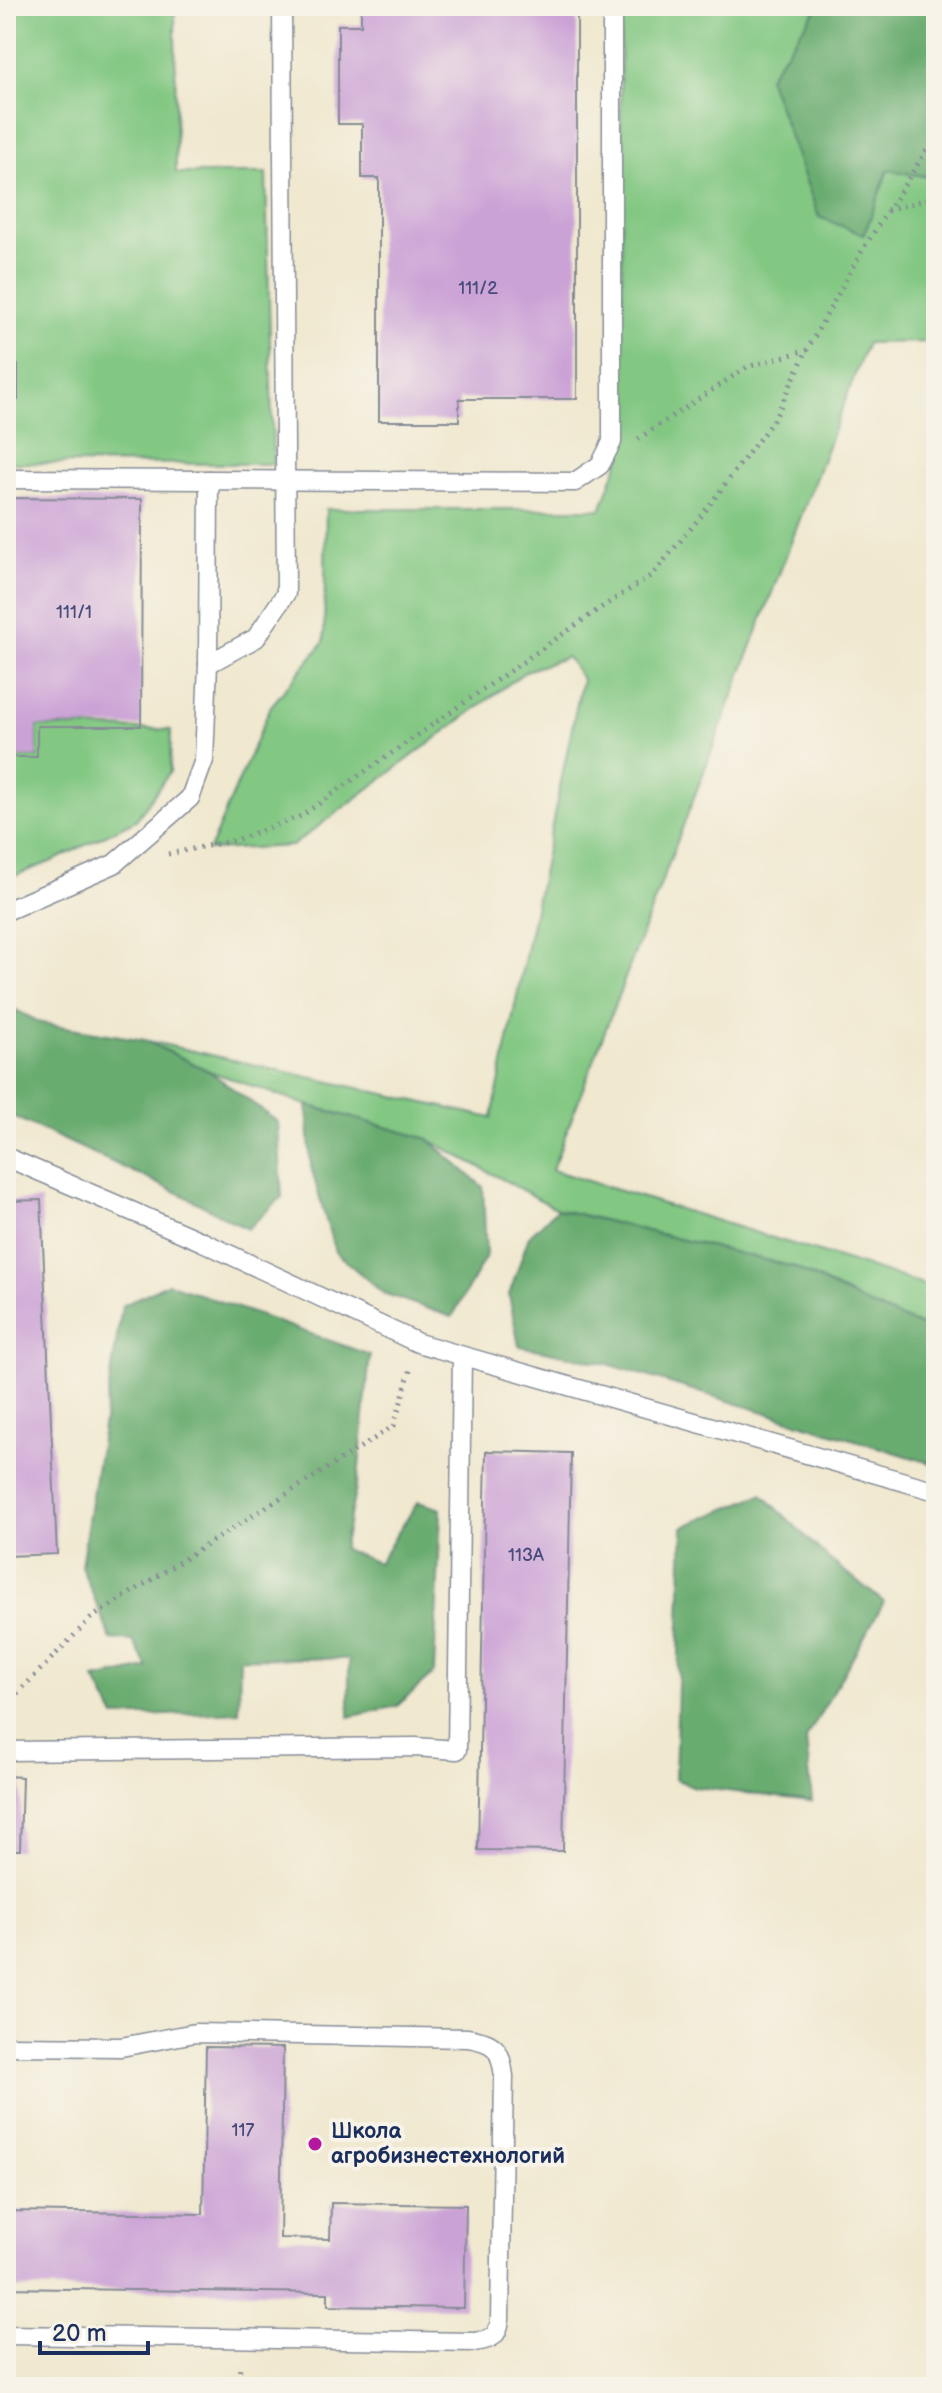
<svg xmlns="http://www.w3.org/2000/svg" width="942" height="2393" viewBox="0 0 942 2393" font-family="'Balsamiq Sans',sans-serif">
<rect width="100%" height="100%" fill="#f7f3e8"/>
<filter id="ink" filterUnits="userSpaceOnUse"><feTurbulence type="fractalNoise" baseFrequency=".0125" numOctaves="2"/><feDisplacementMap in="SourceGraphic" scale="16" xChannelSelector="R" yChannelSelector="G"/><feConvolveMatrix kernelMatrix="1 2 1 2 8 2 1 2 1" color-interpolation-filters="sRGB"/></filter>
<filter id="wash" filterUnits="userSpaceOnUse"><feTurbulence type="fractalNoise" baseFrequency=".006" numOctaves="4" result="noise"/><feDisplacementMap in="SourceGraphic" scale="32" xChannelSelector="R" yChannelSelector="G"/><feGaussianBlur stdDeviation="1.8" result="paint"/><feColorMatrix in="noise" values="0 0 0 0 0 0 0 0 0 0 0 0 0 0 0 0 0 1.4 0 .05"/><feComposite in="paint" operator="in"/></filter>
<g filter="url(#wash)">
<rect width="100%" height="100%" fill="#f0e8cf"/>
<g fill="#82c782" stroke="#4e7b70" stroke-width="2">
<polygon points="6,6 175,6 176,173 266,173 273,464 6,463"/>
<polygon points="620,6 819,6 768,77 820,217 888,170 936,178 936,342 867,343 552,1170 936,1288 936,1332 862,1302 794,1267 557,1209 428,1139 307,1105 209,1071 144,1040 492,1118 582,679 567,657 526,671 292,846 209,850 271,706 324,642 326,509 601,509 623,450"/>
<polygon points="37,726 171,730 170,772 136,820 55,860 6,879 6,757 37,757"/>
</g>
<g fill="#69ac70" stroke="#426e67" stroke-width="2">
<polygon points="819,6 936,6 936,178 888,170 864,235 819,217 768,77"/>
<polygon points="6,1005 41,1023 144,1040 209,1071 278,1122 282,1197 247,1229 183,1195 6,1113"/>
<polygon points="307,1105 428,1139 483,1187 486,1256 452,1317 383,1293 335,1252 311,1167"/>
<polygon points="557,1209 794,1267 862,1302 936,1332 936,1465 608,1364 519,1346 509,1295 529,1236"/>
<polygon points="168,1283 370,1355 358,1478 343,1549 378,1563 418,1502 441,1509 434,1673 397,1706 349,1717 349,1659 240,1658 239,1712 115,1717 95,1679 148,1668 133,1641 111,1639 81,1566 122,1306"/>
<polygon points="762,1494 829,1559 884,1602 806,1739 812,1801 694,1787 675,1779 683,1527"/>
</g>
<g id="blocks">
<g fill="#cba2d6">
<polygon points="361,6 577,6 577,399 459,399 459,421 379,421 379,178 362,178 362,124 338,124 338,25 361,25"/>
<polygon points="18,365 18,400 6,400 6,366"/>
<polygon points="6,498 142,499 141,726 37,726 37,757 6,757"/>
<polygon points="41,1200 57,1554 6,1556 6,1201"/>
<polygon points="486,1451 571,1453 563,1851 478,1850"/>
<polygon points="6,1776 22,1777 20,1850 6,1850"/>
<polygon points="206,2047 283,2048 280,2238 330,2239 331,2203 466,2205 464,2308 328,2306 328,2293 6,2288 6,2211 203,2214"/>
</g>
</g>
</g>
<g filter="url(#ink)">
<use href="#blocks" fill-opacity="0" stroke="#868c96" stroke-width="2"/>
<g fill="none" stroke-linecap="round" stroke-linejoin="round">
<g stroke="#868c96" stroke-width="21">
<g id="lane">
<polyline points="6,479 209,480"/>
<polyline points="208,664 256,638 286,593 282,6"/>
<polyline points="6,911 114,864 190,798 204,760 208,664 209,480 575,482 600,465 612,442 612,6"/>
<polyline points="6,1157 203,1242 418,1343 936,1491"/>
<polyline points="6,1751 415,1747 457,1750 462,1356"/>
<path d="M 6,2046 L 121,2047 L 195,2033 L 468,2038 C 496,2043 500,2048 504,2076 L 500,2319 C 498,2337 492,2339 475,2342 L 6,2335"/>
</g>
</g>
<g stroke="#868c96" stroke-width="5" stroke-dasharray="2 6" stroke-linecap="butt">
<polyline points="887,210 936,197"/>
<polyline points="638,439 747,367 807,350 863,249 936,136"/>
<polyline points="168,854 236,840 301,816 599,609 652,575 702,515 775,418 807,350"/>
<polyline points="6,1705 91,1618 394,1426 411,1367"/>
<polyline points="239,2387 240,2364"/>
</g>
<use href="#lane" stroke="#fff" stroke-width="18"/>
</g>
</g>
<circle fill="#b5179e" stroke="#f7f3e8" stroke-width="3" cx="315" cy="2144" r="8"/>
<g text-anchor="middle" dominant-baseline="central" stroke-width="8" stroke-linejoin="round" paint-order="stroke">
<g font-size="18" fill="#474c7c">
<text x="478" y="288">111/2</text>
<text x="74" y="612">111/1</text>
<text x="526" y="1555">113А</text>
<text x="243" y="2130">117</text>
</g>
<g font-size="22" font-weight="bold" fill="#1b2f5e" stroke="#f7f3e8" text-anchor="start">
<text x="331" y="2131">Школа<tspan x="331" dy="25">агробизнестехнологий</tspan></text>
</g>
</g>
<rect width="942" height="2393" fill="none" stroke="#f7f3e8" stroke-width="32"/>
<path d="M40 2341v12h108v-12" fill="none" stroke="#1b2f5e" stroke-width="4"/>
<text x="52" y="2341" font-size="24" fill="#1b2f5e" stroke="#f7f3e8" stroke-width="6" paint-order="stroke">20 m</text>
</svg>
